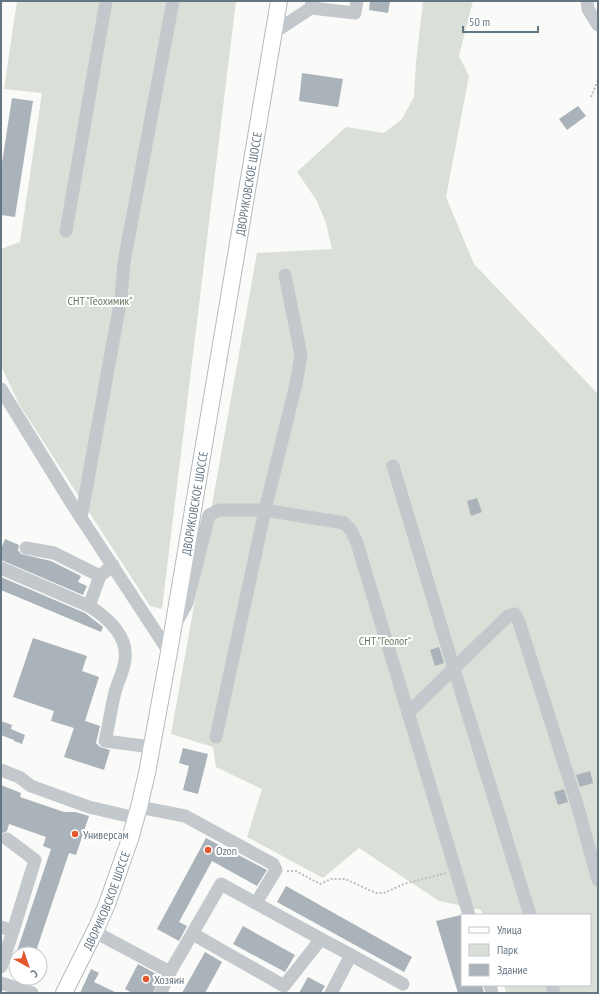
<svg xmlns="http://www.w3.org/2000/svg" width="599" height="994" viewBox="0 0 599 994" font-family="'PT Sans Narrow',sans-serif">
<rect width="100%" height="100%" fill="#fafaf8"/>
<g fill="#dadfd7">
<polygon points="17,1 236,1 162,609 150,606 19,404 1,366 1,249 20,242 42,93 4,89"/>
<polygon points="423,1 473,1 459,56 469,76 446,197 474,264 598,394 598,993 506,993 504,985 590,985 590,915 483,915 481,910 439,901 359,848 323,878 247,837 262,789 216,767 213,747 171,734 257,253 332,249 326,223 317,201 297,172 346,127 384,133 402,119 414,97 416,62"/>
</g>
<g fill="#aab3b9">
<polygon points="370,1 390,1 388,13 369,10"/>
<polygon points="302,73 343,79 338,107 299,101"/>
<polygon points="12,98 33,101 15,217 1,215 1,169"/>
<polygon points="578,106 586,116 567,130 559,119"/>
<polygon points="477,498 482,512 471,516 467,501"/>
<polygon points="5,539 19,545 18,550 21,554 51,561 81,576 78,582 87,586 83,595 1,560 1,549"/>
<polygon points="1,577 85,613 103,627 101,632 1,590"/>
<polygon points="33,638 87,656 82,671 99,677 85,721 100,726 96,743 100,747 110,750 104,770 64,757 74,728 51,721 54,711 13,697"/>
<polygon points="439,647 444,663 435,666 430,650"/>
<polygon points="1,721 12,725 11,729 25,735 22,744 14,741 14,740 1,735"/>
<polygon points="183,748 208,754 198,794 183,790 189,766 179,763"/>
<polygon points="590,771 593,783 580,787 576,775"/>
<polygon points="1,785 21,793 20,797 64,812 75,812 89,816 76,855 69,853 35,954 16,954 51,849 43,846 46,837 9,824 7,831 1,834"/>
<polygon points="564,789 568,802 558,805 554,792"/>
<polygon points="206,838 267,870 257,886 212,861 179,922 187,926 179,941 157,929"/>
<polygon points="286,886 412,957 404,972 277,902"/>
<polygon points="461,915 462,918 462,985 482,985 484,993 458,993 436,921"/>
<polygon points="243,926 295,955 285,972 233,944"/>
<polygon points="205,952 222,962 205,993 182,993"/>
<polygon points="138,964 160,976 153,993 132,993 125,989"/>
<polygon points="91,969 99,973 94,982 117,993 80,993"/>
<polygon points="308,977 325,986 321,993 299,993"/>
</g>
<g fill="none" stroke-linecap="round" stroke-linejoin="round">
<g stroke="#b5babe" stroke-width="18">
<g id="major">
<path id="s1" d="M 64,993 L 97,927 L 107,904 L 130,839 L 139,807 L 147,773 L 169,652 L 279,1"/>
</g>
</g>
<g stroke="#bbbfc2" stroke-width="2" stroke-dasharray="2 2" stroke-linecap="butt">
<polyline points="591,97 598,80"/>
<polyline points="287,871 296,871 320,884 331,879 345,879 376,893 384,893 404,884 446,873"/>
</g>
<g stroke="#c3c8cc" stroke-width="13">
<polyline points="587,1 588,9 598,25"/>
<polyline points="311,8 355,13 357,1"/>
<polyline points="273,33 311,8 312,1"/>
<polyline points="66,231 106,1"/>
<polyline points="1,389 72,504 169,652"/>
<polyline points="393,466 454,669 530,915"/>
<polyline points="81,518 121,298 124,262 173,1"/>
<polyline points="26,548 54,553 100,576 113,565"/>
<path d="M 1,568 L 89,606 C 108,618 128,635 125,659 C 124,671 118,681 115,692 C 111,708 109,725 105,741 L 152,747"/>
<polyline points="89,606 100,576"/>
<polyline points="177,621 187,603 209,515 219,510 265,510 344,523 351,530 357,543 469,915"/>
<polyline points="408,713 508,616 515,614 519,622 577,804 598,880"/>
<polyline points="216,737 265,510 296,384 301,355 285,275"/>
<polyline points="1,770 19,777 31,786 89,807 136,818"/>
<polyline points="139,807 185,816 273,864 276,870 256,903"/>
<polyline points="1,927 13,931 35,860 7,839"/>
<polyline points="95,932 170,972 161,992"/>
<polyline points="321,939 351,955"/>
<polyline points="1,967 13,931"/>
<polyline points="170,972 221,884 321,939 284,986 193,934"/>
<polyline points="1,983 32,993"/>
<polyline points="490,985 492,993"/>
<polyline points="552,985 554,993"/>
<polyline points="331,993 351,955 403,984"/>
</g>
<use href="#major" stroke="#fff" stroke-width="16"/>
</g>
<g fill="#e4572e" stroke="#fff" stroke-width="1.5">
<circle cx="75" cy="834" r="4"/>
<circle cx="208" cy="850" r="4"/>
<circle cx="146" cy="979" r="4"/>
</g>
<g text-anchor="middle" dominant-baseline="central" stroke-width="4" stroke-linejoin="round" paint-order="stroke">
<g font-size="12" fill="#657683" stroke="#fff">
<text stroke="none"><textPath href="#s1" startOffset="834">ДВОРИКОВСКОЕ ШОССЕ</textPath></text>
<text stroke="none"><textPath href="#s1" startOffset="510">ДВОРИКОВСКОЕ ШОССЕ</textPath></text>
<text stroke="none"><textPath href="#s1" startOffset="102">ДВОРИКОВСКОЕ ШОССЕ</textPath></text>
</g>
<g font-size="12" fill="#687a64" stroke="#fff">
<text x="100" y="300">СНТ "Геохимик"</text>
<text x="385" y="640">СНТ "Геолог"</text>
</g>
<g font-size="12" fill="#657683" stroke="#fff" text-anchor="start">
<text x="83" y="834">Универсам</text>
<text x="216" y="850">Ozon</text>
<text x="154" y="979">Хозяин</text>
</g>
</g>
<rect width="599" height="994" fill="none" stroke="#657683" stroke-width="4"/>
<rect x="461" y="914" width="130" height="72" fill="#ffffff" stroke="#c1c8cd"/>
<rect x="469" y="927" width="20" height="6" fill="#ffffff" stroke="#c1c8cd"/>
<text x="497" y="934" font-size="12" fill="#657683">Улица</text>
<rect x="469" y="944" width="20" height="12" fill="#dadfd7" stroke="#c1c8cd"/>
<text x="497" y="954" font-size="12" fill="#657683">Парк</text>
<rect x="469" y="964" width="20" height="12" fill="#aab3b9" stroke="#c1c8cd"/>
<text x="497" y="974" font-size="12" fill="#657683">Здание</text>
<g transform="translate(28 966) rotate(140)"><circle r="19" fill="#ffffff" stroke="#c1c8cd"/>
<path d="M0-3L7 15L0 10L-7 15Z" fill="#e4572e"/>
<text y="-6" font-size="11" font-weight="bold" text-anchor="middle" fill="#657683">С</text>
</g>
<path d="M463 26v6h75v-6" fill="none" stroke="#657683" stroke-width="2"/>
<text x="469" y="26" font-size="12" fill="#657683" stroke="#ffffff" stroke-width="3" paint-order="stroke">50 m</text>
</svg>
